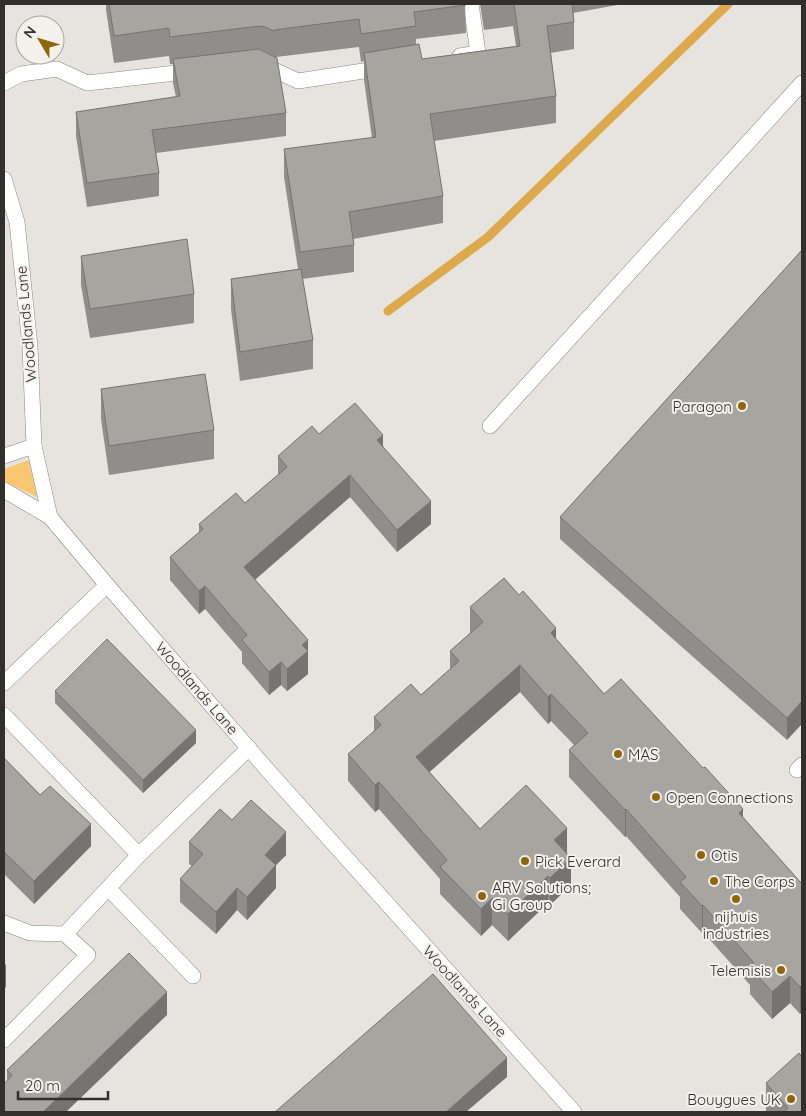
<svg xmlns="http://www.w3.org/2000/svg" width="806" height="1116" viewBox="0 0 806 1116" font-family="Quicksand,sans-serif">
<rect width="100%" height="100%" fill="#e7e4df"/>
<polygon fill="#f9c772" points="29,460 37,497 4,481 4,469"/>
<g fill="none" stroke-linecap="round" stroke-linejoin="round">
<polyline stroke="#dca94c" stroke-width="9" points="388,311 488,237 728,4"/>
<g stroke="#8a8783" stroke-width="16">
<g id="lane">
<polyline points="460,56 478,53 471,4"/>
<polyline points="261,64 298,81 383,68"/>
<polyline points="4,83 21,74 57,69 87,83 194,71"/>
<polyline points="4,179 17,222 30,346 34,446 50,517 107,585 271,774 574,1112"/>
<polyline points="490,426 802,83"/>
<polyline points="4,456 34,446"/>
<polyline points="4,490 50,517"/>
<polyline points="4,683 107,585"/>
<polyline points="4,715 139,855"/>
<polyline points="797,770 802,765"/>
<polyline points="108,888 193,976"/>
<polyline points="4,923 30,933 65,934"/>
<polyline points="4,1040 88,955 65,934 139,855 249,748"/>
</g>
</g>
<use href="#lane" stroke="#fff" stroke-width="15"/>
</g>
<g fill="#908e8a">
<polygon points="106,4 465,4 466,33 416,39 416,45 422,59 516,46 513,26 484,30 480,4 623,4 573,13 574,22 574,49 551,53 556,96 556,123 434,141 443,196 443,223 353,239 354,245 354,272 302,279 313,340 313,369 240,381 231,309 231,279 298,269 284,177 284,149 372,138 364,80 364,61 361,62 359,47 276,57 286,113 286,136 156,153 159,173 159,196 87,207 76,136 76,112 176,97 173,83 173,64 170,64 169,56 114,63 106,10"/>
<polygon points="802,250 787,740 560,539 560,517"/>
<polygon points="81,256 194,294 194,323 90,338 81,285"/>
<polygon points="101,389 214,430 214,459 109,475 101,419"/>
<polygon points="319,434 383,446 431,524 397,552 350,497 255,580 308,640 308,674 287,691 281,685 269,695 242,663 242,652 205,609 199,614 170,580 170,557 199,532 199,524 245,503 278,475 278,456"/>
<polygon points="470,607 556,640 604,694 743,817 802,884 800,1014 790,1003 772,1019 750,994 750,985 703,932 702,933 680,909 680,897 626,836 625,837 569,777 569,750 574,745 551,721 548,724 520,692 429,772 480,829 567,853 571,885 550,905 548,903 508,941 492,925 481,936 440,894 440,879 379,809 375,812 348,781 348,754 374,732 374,717 421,695 450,669 450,651 470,633"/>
<polygon points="55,691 196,743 143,793 55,703"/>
<polygon points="4,758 91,846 34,904 4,874"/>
<polygon points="232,820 286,855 276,865 276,888 247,920 237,910 216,934 180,902 180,879 192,866 189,864 189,842"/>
<polygon points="167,1015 7,1080 7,1070"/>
<polygon points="766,1083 802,1112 766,1112"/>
</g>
<g fill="#757470">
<polygon points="383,435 383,458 377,440"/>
<polygon points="350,475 350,497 244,589 244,567"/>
<polygon points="431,501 431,524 397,552 397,530"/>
<polygon points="205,586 205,609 199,614 199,591"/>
<polygon points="556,628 556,655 551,633"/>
<polygon points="308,640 308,674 287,691 287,669 302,645"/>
<polygon points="281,662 281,685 269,695 269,672"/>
<polygon points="520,665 520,692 416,784 416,757"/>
<polygon points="551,694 551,721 548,724 548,697"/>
<polygon points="802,701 802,724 787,740 787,718"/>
<polygon points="196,730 196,743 143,793 143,780"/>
<polygon points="379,782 379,809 375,812 375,785"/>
<polygon points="626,809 626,836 625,837 625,810"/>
<polygon points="743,809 743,836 739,813"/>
<polygon points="91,824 91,846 34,904 34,881"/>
<polygon points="567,828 567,855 554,840"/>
<polygon points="286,832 286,855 276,865 276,888 247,920 247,897 265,855"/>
<polygon points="571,858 571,885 550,905 550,878"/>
<polygon points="548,876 548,903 508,941 508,914"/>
<polygon points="237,888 237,910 216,934 216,912"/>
<polygon points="492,898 492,925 481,936 481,909"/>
<polygon points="703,905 703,932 702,933 702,906"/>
<polygon points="6,964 6,987 4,989 4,966"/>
<polygon points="790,976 790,1003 772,1019 772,992"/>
<polygon points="802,985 802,1012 800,1014 800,987"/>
<polygon points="167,992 167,1015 66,1112 43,1112"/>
<polygon points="507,1058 507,1077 466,1112 446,1112"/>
</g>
<g fill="#a7a5a0" stroke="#757470">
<polygon points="109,4 465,4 466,5 414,12 416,26 361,34 359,19 274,30 274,31 265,27 260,26 170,37 169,28 114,36"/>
<polygon points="514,4 572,4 574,22 547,26 556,96 430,114 443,196 349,212 354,245 300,252 284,149 376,137 364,53 419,44 422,59 520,46"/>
<polygon points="259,49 277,58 286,113 152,130 159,173 87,183 76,112 180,96 173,59"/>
<polygon points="187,239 194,294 90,309 81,256"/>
<polygon points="802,250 802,701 787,718 560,517"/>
<polygon points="301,269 313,340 240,352 231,279"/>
<polygon points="205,374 214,430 109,446 101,389"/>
<polygon points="355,403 383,435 377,440 431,501 397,530 350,475 244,567 308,640 302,645 308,651 287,669 281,662 269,672 242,640 247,635 205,586 199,591 170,557 203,529 199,524 236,493 245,503 287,467 278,456 312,426 319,434"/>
<polygon points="504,578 519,595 523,591 556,628 551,633 604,694 621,679 703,768 705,767 743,809 739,813 802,884 802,985 800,987 790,976 772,992 750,967 754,963 703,905 702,906 680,882 686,877 626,809 625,810 569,750 588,733 551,694 548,697 520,665 416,757 480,829 526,785 567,828 554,840 571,858 550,878 548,876 508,914 492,898 481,909 440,867 447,860 379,782 375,785 348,754 381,725 374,717 411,684 421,695 459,661 450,651 483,622 470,607"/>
<polygon points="107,639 196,730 143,780 55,691"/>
<polygon points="4,758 40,795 50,786 91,824 34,881 4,852"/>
<polygon points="251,800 286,832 265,855 276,865 247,897 237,888 216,912 180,879 203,854 189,842 220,809 232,820"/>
<polygon points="129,953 167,992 43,1112 4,1112 4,1084 12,1075 7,1070"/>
<polygon points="433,974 507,1058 446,1112 275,1112"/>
<polygon points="799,1053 802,1057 802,1112 784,1112 788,1108 766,1083"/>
</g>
<g fill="#8f660c" stroke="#f4f1ec" stroke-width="2">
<circle cx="742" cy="406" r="5"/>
<circle cx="618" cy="754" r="5"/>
<circle cx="656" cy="797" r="5"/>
<circle cx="701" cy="855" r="5"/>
<circle cx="525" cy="861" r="5"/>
<circle cx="714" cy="881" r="5"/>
<circle cx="482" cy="896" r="5"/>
<circle cx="736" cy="899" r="5"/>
<circle cx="781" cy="970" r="5"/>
<circle cx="791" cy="1099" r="5"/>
</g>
<g text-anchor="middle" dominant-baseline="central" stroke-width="4" stroke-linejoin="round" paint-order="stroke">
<g font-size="15" fill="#31302e" stroke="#f4f1ec">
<text transform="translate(26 324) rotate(-95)">Woodlands Lane</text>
<text transform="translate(197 688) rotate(49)">Woodlands Lane</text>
<text transform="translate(465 991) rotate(48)">Woodlands Lane</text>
</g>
<g font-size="15" fill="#31302e" stroke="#f4f1ec" text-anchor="start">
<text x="732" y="406" text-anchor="end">Paragon</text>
<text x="628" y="754">MAS</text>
<text x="666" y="797">Open Connections</text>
<text x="711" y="855">Otis</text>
<text x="535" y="861">Pick Everard</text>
<text x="724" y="881">The Corps</text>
<text x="492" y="887">ARV Solutions;<tspan x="492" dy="17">Gi Group</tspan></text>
<text x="736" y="916" text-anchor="middle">nijhuis<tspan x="736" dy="17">industries</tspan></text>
<text x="771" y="970" text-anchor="end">Telemisis</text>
<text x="781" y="1099" text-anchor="end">Bouygues UK</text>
</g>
</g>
<rect width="806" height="1116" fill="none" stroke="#31302e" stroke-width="10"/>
<g transform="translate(40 40) rotate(308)"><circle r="24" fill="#f4f1ec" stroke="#a6a4a0"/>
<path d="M0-4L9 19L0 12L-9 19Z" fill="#8f660c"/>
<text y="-8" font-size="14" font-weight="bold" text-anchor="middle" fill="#31302e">N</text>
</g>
<path d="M18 1091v8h90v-8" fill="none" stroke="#31302e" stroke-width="2.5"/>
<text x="25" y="1091" font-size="15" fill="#31302e" stroke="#f4f1ec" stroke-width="4" paint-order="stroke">20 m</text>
</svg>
